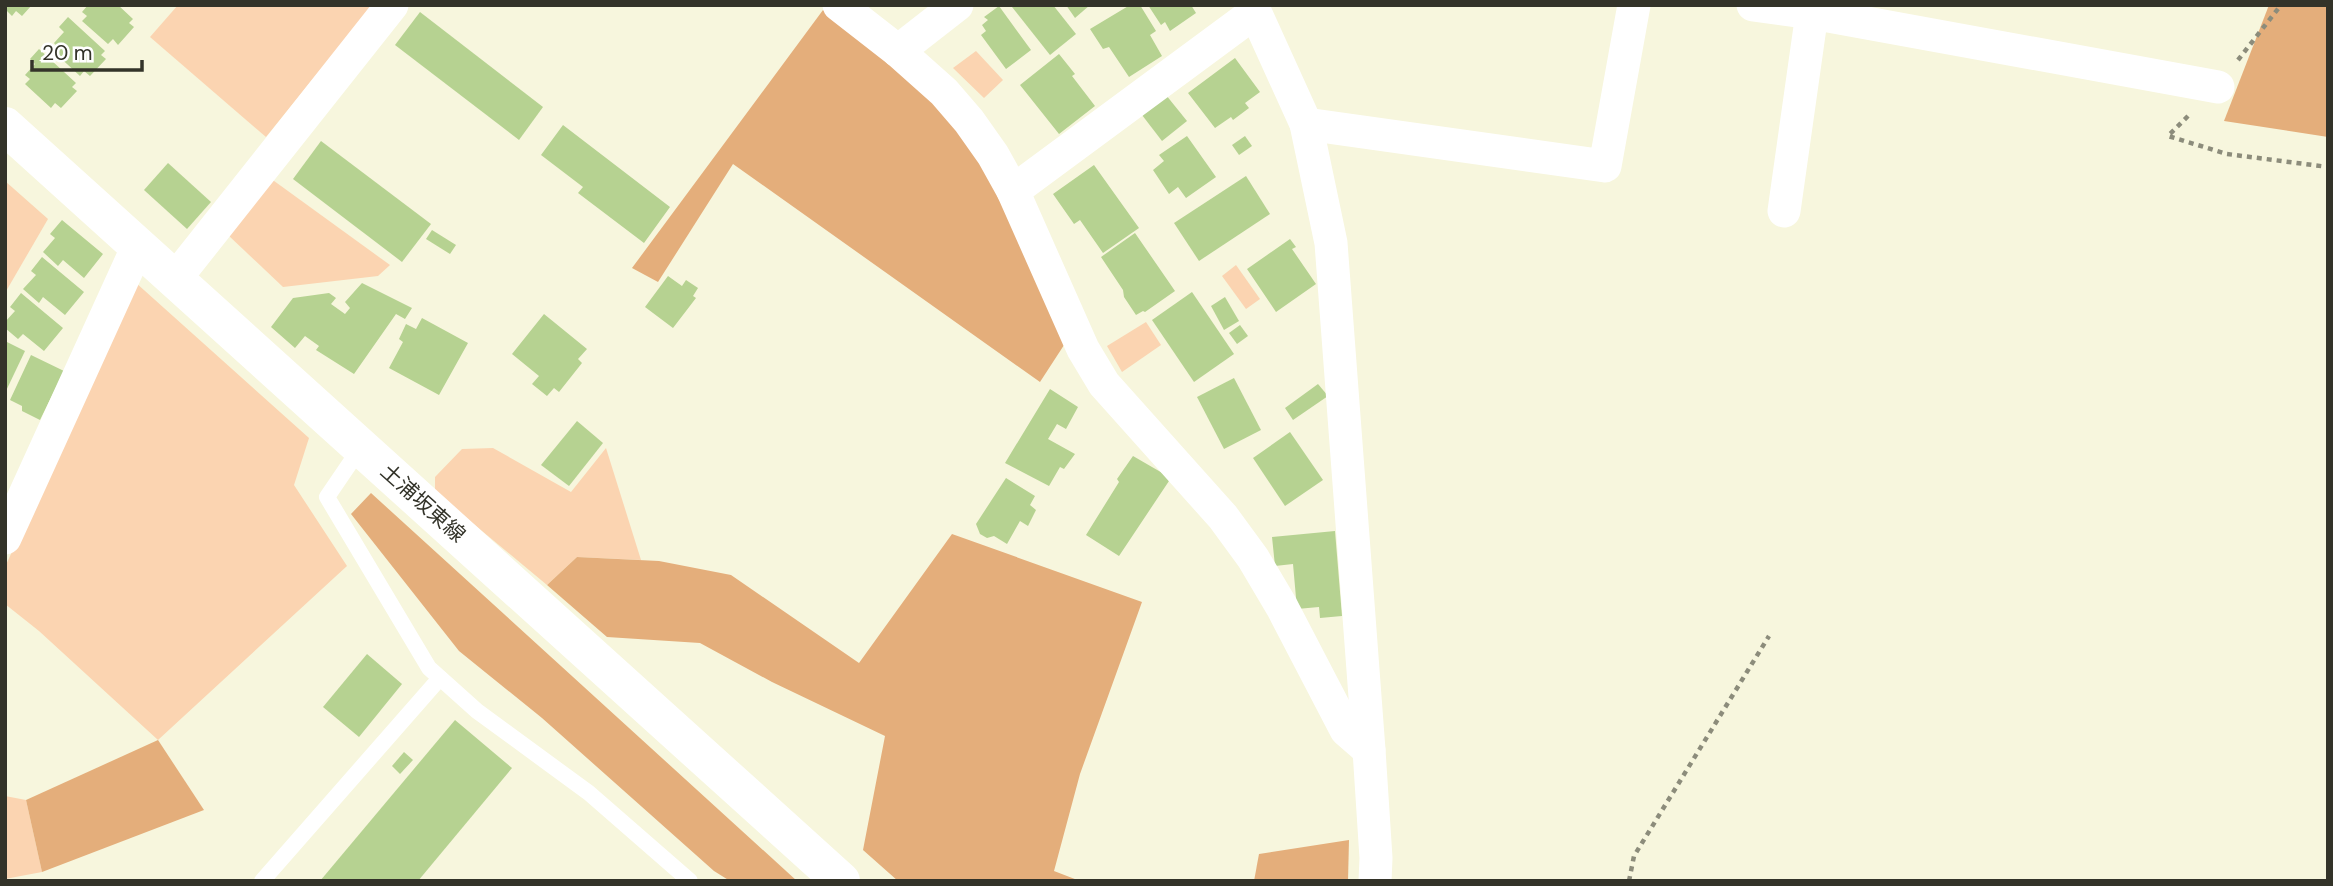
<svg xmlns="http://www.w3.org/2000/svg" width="2333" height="886" viewBox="0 0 2333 886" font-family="'DM Sans','Noto Sans JP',sans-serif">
<rect width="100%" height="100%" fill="#f7f6dd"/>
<g fill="#fbd4b1">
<polygon points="178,5 372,5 372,6 266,137 150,37"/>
<polygon points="976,51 1003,80 984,98 953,68"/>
<polygon points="270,178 390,265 378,276 283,287 228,235"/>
<polygon points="5,181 48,219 5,293"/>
<polygon points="1236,265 1260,299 1246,309 1222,276"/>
<polygon points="135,282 309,438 294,485 347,566 158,740 39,631 5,604 5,567"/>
<polygon points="1146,322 1161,345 1122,372 1107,346"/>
<polygon points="493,448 571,492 606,448 641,560 577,557 547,585 435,492 435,477 462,449"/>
<polygon points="5,796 26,800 42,872 5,879"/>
</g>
<g fill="#e4ae7b">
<polygon points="2269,5 2328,5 2328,137 2224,121"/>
<polygon points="823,10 930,91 986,167 1066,342 1040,382 733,164 658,282 632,268"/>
<polygon points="371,493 797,881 730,881 714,871 542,718 459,651 351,514"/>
<polygon points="952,534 1142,602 1080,774 1054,871 1080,881 898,881 863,850 885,736 772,682 700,643 607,637 547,585 577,557 659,561 731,575 859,663"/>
<polygon points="158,740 204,810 42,872 26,800"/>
<polygon points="1349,840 1348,881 1254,881 1259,854"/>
</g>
<g fill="#b6d291">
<polygon points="5,5 32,5 22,16 16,11 12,16 5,9"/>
<polygon points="88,5 118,5 133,19 129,23 134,27 118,45 113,39 108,44 82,21 87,16 82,12"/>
<polygon points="1014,5 1053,5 1076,34 1050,55 1012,7"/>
<polygon points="1066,5 1090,5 1075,18"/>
<polygon points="1130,5 1140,5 1156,31 1150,35 1162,56 1129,77 1109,47 1103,49 1090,29"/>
<polygon points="1148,5 1191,5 1196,13 1170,31 1165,22 1161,25"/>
<polygon points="999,6 1031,50 1006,69 981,35 986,31 982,25 988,20 984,17"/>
<polygon points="420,12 543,107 519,140 395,45"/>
<polygon points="68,17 105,51 101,55 106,59 90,76 84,71 80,76 54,52 58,48 54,43 64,32 59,27"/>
<polygon points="39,49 76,83 72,87 77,91 61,108 55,103 51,108 25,84 30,79 25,75 35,64 30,59"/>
<polygon points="1059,54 1075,74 1072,76 1095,106 1059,134 1020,85"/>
<polygon points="1235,58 1260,92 1245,103 1249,108 1233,120 1231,117 1215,128 1188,93"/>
<polygon points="1166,95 1187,121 1162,141 1142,115"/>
<polygon points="563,125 670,207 644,243 578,193 583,187 541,155"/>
<polygon points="1187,136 1216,177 1186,198 1178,187 1169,194 1153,170 1164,161 1159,155"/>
<polygon points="1245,136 1252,146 1239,155 1232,145"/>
<polygon points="321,141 431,224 402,262 293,179"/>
<polygon points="168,163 211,202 187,229 144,190"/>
<polygon points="1094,165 1139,228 1103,253 1080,220 1074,224 1053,194"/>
<polygon points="1246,176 1270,214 1199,261 1174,223"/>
<polygon points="62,220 103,254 84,278 63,260 58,266 43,252 55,238 50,234"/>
<polygon points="432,230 456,245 450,254 426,239"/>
<polygon points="1135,233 1175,291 1145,312 1143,311 1136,315 1124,297 1123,290 1101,257"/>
<polygon points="1290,239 1296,247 1292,249 1316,284 1276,312 1247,269"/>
<polygon points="42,257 84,292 65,315 43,297 39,303 23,289 36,275 31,271"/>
<polygon points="668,276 682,286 686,280 698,288 693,296 696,298 673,328 645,307"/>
<polygon points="362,283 412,308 405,319 396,314 354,374 316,350 319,346 305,336 295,348 271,327 293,298 329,293 336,298 331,304 345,314 350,308 345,302"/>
<polygon points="1192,292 1234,354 1194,382 1152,320"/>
<polygon points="21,293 63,328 44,351 23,334 18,339 5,328 5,322 15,311 10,307"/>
<polygon points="1225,297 1239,321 1224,330 1211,306"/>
<polygon points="544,314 587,349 578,359 582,363 559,392 554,388 547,396 532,384 539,376 512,354"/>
<polygon points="422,318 468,343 439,395 389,368 403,342 399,339 406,324 416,329"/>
<polygon points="1240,325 1248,336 1237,344 1229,333"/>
<polygon points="5,341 25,351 5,393"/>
<polygon points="31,355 64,371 40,420 22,411 22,406 10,400"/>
<polygon points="1234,378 1261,430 1224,449 1197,397"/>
<polygon points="1318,384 1328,396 1293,420 1285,408"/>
<polygon points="1050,389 1078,407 1066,429 1057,424 1048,439 1075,454 1064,469 1060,467 1049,486 1005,463"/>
<polygon points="577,421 603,443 569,486 541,465"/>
<polygon points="1290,432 1323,480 1285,506 1253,458"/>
<polygon points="1133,456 1171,478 1119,556 1086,535 1119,482 1117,479"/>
<polygon points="1006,478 1035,496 1030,505 1036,510 1028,526 1020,521 1007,544 994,536 987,538 980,534 976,524"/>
<polygon points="1335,531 1342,616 1320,618 1319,607 1297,609 1293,564 1275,566 1272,537"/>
<polygon points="367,654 402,684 359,737 323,707"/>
<polygon points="455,720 512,768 418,881 320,881"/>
<polygon points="404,752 413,760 400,774 392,766"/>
</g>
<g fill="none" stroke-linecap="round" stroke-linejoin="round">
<g stroke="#8c8c7b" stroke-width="4.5" stroke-dasharray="5 5" stroke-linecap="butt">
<polyline points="2238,60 2281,5"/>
<polyline points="2188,116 2168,136 2227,154 2328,167"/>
<polyline points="1629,881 1634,856 1769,636"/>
</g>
<g stroke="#fff" stroke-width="16">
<polyline points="361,447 327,497 429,668 477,711 589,793 690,881"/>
<polyline points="262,881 440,678"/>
</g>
<g stroke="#fff" stroke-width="33">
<polyline points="839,5 898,51 944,92 969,121 993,155 1013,191 1083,349 1104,384 1223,517 1253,558 1282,607 1346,730 1369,750"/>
<polyline points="1252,5 1306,124 1331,243 1369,750 1376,858 1375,881"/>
<polyline points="1753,5 1812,13 2218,87"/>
<polyline points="898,51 957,5"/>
<polyline points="1306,124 1605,166 1634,5"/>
<polyline points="1013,191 1254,13"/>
<polyline points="1784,211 1812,13"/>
<polyline points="175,279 392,5"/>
<polyline points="5,538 138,246"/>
</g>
<polyline stroke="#fff" stroke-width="38" points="5,126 841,881"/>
</g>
<g text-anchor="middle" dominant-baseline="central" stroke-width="7" stroke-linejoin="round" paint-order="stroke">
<g font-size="21" fill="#333329" stroke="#fff">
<text transform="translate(423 503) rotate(42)">土浦坂東線</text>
</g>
</g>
<rect width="2333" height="886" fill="none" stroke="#333329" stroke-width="14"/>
<path d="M32 60v10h110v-10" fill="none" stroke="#333329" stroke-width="3.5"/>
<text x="42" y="60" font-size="21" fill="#333329" stroke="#ffffff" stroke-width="5" paint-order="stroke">20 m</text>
</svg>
